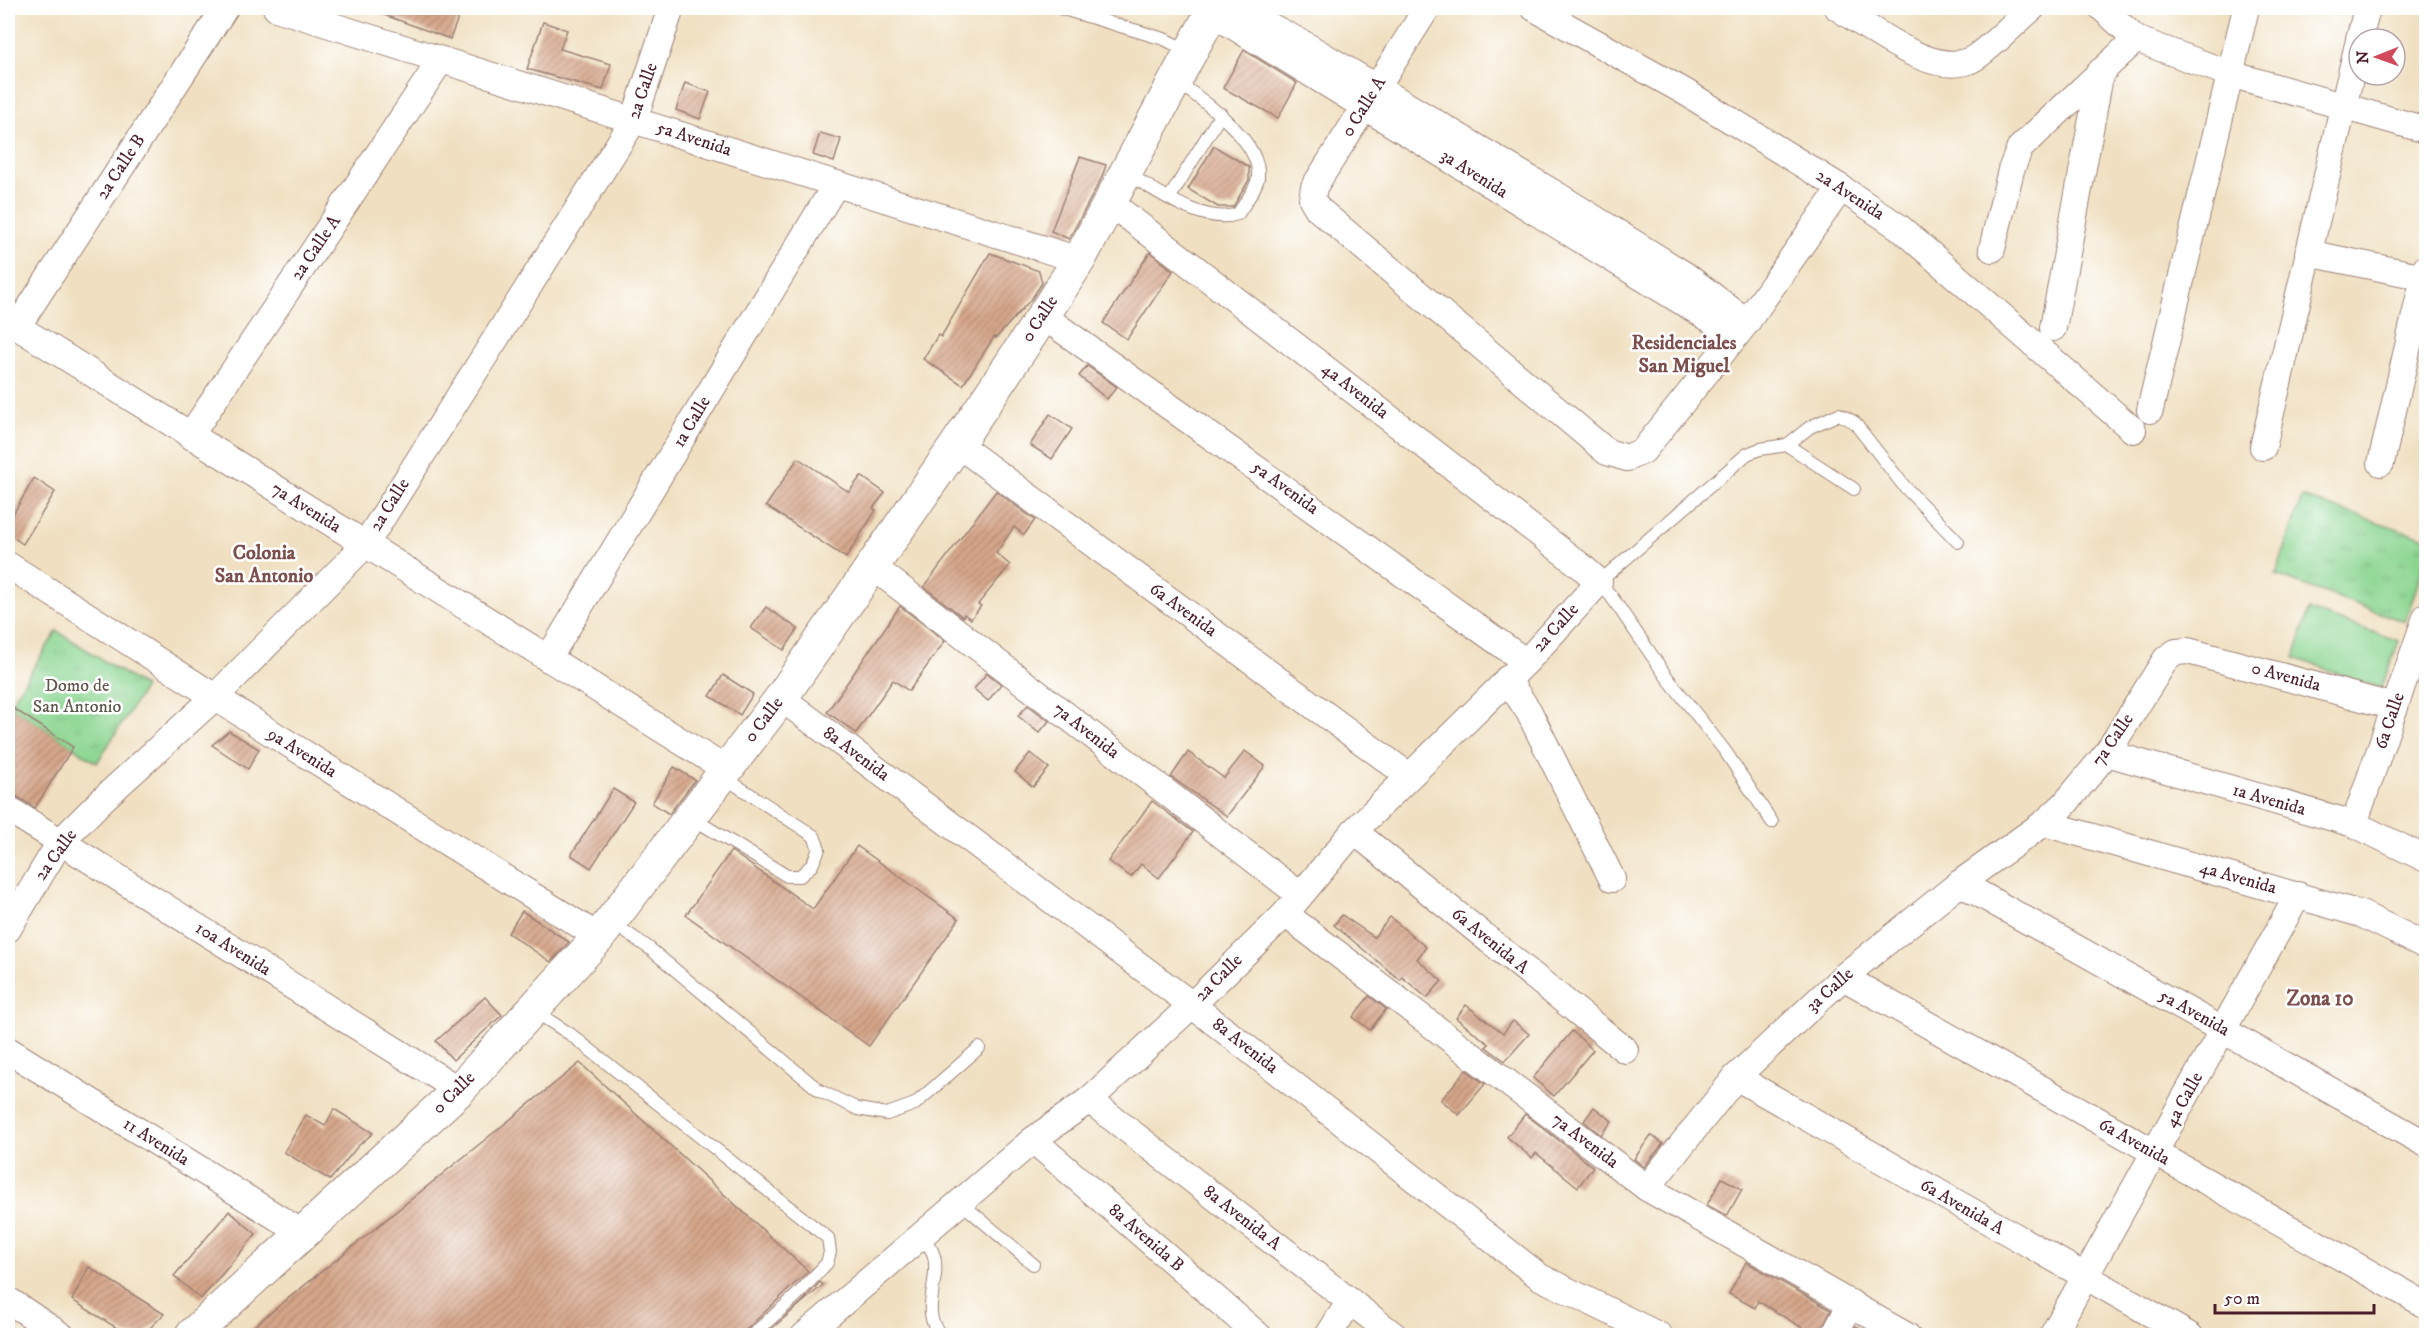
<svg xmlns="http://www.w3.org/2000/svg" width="2434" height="1343" viewBox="0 0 2434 1343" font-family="'IM FELL DW Pica',serif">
<defs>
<pattern id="park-tufts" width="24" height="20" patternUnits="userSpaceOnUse" patternTransform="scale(1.5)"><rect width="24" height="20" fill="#8bd591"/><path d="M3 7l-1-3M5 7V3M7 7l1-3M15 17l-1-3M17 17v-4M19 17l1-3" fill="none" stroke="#79b67d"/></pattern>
<pattern id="building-hatch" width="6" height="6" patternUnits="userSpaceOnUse" patternTransform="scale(1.5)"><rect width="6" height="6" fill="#d6a68a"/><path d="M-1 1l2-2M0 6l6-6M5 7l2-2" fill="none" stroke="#b08771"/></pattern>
</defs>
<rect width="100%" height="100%" fill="#fff"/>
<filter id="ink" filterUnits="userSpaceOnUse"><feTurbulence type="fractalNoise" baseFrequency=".0167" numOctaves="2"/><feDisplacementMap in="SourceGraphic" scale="12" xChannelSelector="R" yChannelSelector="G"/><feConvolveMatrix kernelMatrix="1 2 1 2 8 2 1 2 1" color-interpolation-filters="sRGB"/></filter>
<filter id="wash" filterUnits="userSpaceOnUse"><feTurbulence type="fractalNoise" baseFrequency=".008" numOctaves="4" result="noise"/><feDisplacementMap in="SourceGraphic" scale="24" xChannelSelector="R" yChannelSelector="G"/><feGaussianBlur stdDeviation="1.35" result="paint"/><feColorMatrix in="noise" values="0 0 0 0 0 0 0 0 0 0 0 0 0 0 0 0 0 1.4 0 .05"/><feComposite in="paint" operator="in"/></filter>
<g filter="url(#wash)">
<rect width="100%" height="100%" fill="#f0e0c1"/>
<g fill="url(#park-tufts)" stroke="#6a7a5e" stroke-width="1.5">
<polygon points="2302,497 2426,538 2426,559 2405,622 2276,575"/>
<polygon points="57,631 145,687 97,763 9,706"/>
</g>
<polygon fill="#8bd591" stroke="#6a7a5e" stroke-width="1.5" points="2309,610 2399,641 2381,688 2294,658"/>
<g id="blocks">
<g fill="url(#building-hatch)">
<polygon points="368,8 462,8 450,39 368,9"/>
<polygon points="543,22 567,30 560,49 611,64 603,90 527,69"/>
<polygon points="1244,50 1297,83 1278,118 1223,88"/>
<polygon points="685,83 710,92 700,119 676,110"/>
<polygon points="820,133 841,139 834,162 813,155"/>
<polygon points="1214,146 1249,167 1249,180 1233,207 1218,207 1188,189"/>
<polygon points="1080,157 1106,165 1102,177 1069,239 1051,231"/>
<polygon points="1150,252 1173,271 1127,339 1103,323"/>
<polygon points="990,253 1039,271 1042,283 1032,298 996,338 994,337 963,385 923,359 938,335 941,337"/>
<polygon points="1087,366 1117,387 1107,399 1079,376"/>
<polygon points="1050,414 1072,429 1052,459 1030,445"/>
<polygon points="798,458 849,492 861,476 885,493 873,508 876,510 846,558 766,506"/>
<polygon points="34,478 55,492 23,544 8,534 8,523"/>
<polygon points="996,491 1035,520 1024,535 1014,527 996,553 1010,565 978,604 981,606 971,619 964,614 963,617 924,587"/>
<polygon points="900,606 945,641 909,691 893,680 856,733 827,712"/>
<polygon points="766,607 798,629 784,650 751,628"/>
<polygon points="987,673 1001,684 988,701 974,689"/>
<polygon points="723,675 753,694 740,715 710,696"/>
<polygon points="8,705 73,747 35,808 16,796 8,794"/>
<polygon points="1028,705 1049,721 1039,733 1018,716"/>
<polygon points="229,731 259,749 248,769 212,745"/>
<polygon points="1245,751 1265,766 1227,816 1171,777 1188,752 1224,778"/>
<polygon points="1030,753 1049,768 1033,787 1015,772"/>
<polygon points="674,767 695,780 669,814 652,803"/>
<polygon points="613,789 634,802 591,868 571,855"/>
<polygon points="1152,801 1193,832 1159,878 1141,864 1131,877 1108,861"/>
<polygon points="857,846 959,919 869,1046 686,915 731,851 813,909"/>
<polygon points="522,911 569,942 551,962 508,933"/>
<polygon points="1342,915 1374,937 1390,917 1426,947 1417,959 1442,981 1427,998 1402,977 1400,980 1334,925"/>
<polygon points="1369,996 1386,1009 1370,1030 1353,1017"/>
<polygon points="485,997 502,1015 453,1060 436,1041"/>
<polygon points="1466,1005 1503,1033 1513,1021 1529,1034 1505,1061 1486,1047 1489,1044 1456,1018"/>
<polygon points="1572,1031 1593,1050 1554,1096 1533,1078"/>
<polygon points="580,1063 808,1271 746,1330 743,1335 243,1335"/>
<polygon points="1466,1070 1485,1084 1459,1115 1441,1100"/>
<polygon points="1594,1107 1612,1121 1601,1135 1584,1121"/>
<polygon points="334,1109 373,1133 358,1146 330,1180 284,1152 306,1115 325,1126"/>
<polygon points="1525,1114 1593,1167 1578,1187 1536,1153 1532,1158 1507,1137"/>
<polygon points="1651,1135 1663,1144 1644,1167 1634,1159"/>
<polygon points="1722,1178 1742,1189 1727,1216 1707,1205"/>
<polygon points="229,1211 256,1234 201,1299 174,1276"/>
<polygon points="1746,1262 1831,1310 1819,1335 1814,1335 1758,1301 1755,1308 1729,1294"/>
<polygon points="89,1267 164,1314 143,1335 128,1335 72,1300"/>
<polygon points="820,1282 823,1285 764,1335 802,1302"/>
<polygon points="1856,1326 1872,1335 1851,1335"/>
</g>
</g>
</g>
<g filter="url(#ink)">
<use href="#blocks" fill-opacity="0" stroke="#9d8076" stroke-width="1.5"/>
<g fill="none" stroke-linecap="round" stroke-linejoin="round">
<g stroke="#9d8076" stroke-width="14">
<g id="service">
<polyline points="1060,8 1164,39 1188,51"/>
<path d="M 1126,173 C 1156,190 1203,226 1238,214 C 1244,204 1256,189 1258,178 C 1262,141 1203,100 1177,82"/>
<polyline points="1170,197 1221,114"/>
<polyline points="1787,445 1854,489"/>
<polyline points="692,818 787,876 800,876 812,865 819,849 814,836 722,776"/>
<polyline points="1772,822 1725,751 1666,676 1611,596 1599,582 1747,454 1760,449 1787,445 1810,427 1839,414 1854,422 1904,486 1958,542"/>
<polyline points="611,922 649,948 820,1091 858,1109 887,1114 915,1104 979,1048"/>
<polyline points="534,1011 570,1034 828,1238 830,1252 827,1263 796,1296 751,1336"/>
<polyline points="960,1202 1033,1264"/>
<path d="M 920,1236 C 926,1242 932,1248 934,1256 C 941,1282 918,1313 942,1336"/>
</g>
</g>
<g stroke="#9d8076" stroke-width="28">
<g id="minor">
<polyline points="276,8 1079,260"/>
<polyline points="1236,8 1302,43 1560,197 1685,275 1747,322"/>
<polyline points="1427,8 1314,187 1312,199 1318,209 1607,452 1627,458 1643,451 1747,322 1841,188"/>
<polyline points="1534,8 1685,92 1841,188 1899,227 2133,430"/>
<path d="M 1838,8 C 1870,27 1938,83 1976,57 C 1996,43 2013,24 2032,8"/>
<polyline points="2102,8 2136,39 2230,74 2426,130"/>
<polyline points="1212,13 1736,335"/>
<polyline points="2359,39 2366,13"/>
<polyline points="1992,249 2011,170 2020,148 2136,39"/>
<polyline points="2308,253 2424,277"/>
<polyline points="1043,316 1526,662"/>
<polyline points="8,321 727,770"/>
<polyline points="17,327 225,8"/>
<polyline points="2053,328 2101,71"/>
<polyline points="2150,410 2246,8"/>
<polyline points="190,436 441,60"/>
<polyline points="957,444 1409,776"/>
<polyline points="2263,447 2359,40"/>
<polyline points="2381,463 2426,268"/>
<polyline points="8,565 265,729 599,937"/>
<polyline points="872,566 1300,895"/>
<polyline points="548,659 836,184"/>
<polyline points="1507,679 1529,712 1612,879"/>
<polyline points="781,698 1192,1005 1540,1277 1660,1336"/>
<polyline points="2107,753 2354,824 2426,859"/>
<polyline points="8,809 459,1090"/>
<polyline points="2044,823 2361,914 2426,946"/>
<polyline points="2354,824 2426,617"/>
<polyline points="1354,831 1625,1050"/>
<polyline points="1960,883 2426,1144"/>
<polyline points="1285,914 1647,1188 1907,1336"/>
<polyline points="8,929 60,842 102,800 215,697 365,545 634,120 671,8"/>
<polyline points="1843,977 2426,1305"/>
<polyline points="8,1050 304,1234"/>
<polyline points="1736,1077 2190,1336"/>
<polyline points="1089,1100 1395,1336"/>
<polyline points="1033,1140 1259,1336"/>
<polyline points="1647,1188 1736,1077 1843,977 1960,883 2044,823 2064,805 2107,753 2166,659 2176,652 2188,651 2395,707"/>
<polyline points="8,1300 62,1336"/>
<polyline points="804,1336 1033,1140 1089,1100 1192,1005 1285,914 1354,831 1526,662 1599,582 1581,566 1109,202"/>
<polyline points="1328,1336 1350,1301"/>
<polyline points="1834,1336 1851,1303"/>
<polyline points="2052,1336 2298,895"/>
</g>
</g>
<g stroke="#9d8076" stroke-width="35">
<polyline id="primary" points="191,1336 459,1090 599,937 781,698 957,444 1043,316 1079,260 1214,8"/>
</g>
<use href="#service" stroke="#fff" stroke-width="12"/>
<use href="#minor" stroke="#fff" stroke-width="26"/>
<use href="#primary" stroke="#fff" stroke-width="33"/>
</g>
</g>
<g text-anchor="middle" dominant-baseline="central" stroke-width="5" stroke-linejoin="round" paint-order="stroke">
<g font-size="18" fill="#4a1f2b" stroke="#fff">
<text transform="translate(643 91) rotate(-71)">2a Calle</text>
<text transform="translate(1364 107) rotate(-58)">0 Calle A</text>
<text transform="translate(694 139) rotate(18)">5a Avenida</text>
<text transform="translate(121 167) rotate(-57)">2a Calle B</text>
<text transform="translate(1474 174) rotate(32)">3a Avenida</text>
<text transform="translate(1850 195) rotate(33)">2a Avenida</text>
<text transform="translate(316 248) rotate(-56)">2a Calle A</text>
<text transform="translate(1040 319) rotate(-57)">0 Calle</text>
<text transform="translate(1355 391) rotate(38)">4a Avenida</text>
<text transform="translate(692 422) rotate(-59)">1a Calle</text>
<text transform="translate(1285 488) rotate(36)">5a Avenida</text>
<text transform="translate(390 505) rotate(-58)">2a Calle</text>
<text transform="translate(306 508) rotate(32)">7a Avenida</text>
<text transform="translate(1183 610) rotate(36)">6a Avenida</text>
<text transform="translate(1556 628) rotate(-48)">2a Calle</text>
<text transform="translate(2286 677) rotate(15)">0 Avenida</text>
<text transform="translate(764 720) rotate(-53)">0 Calle</text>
<text transform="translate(2390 721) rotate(-71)">6a Calle</text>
<text transform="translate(1086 731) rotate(38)">7a Avenida</text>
<text transform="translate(2113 740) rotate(-56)">7a Calle</text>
<text transform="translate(302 753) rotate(32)">9a Avenida</text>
<text transform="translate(856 754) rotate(37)">8a Avenida</text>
<text transform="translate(2269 800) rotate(16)">1a Avenida</text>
<text transform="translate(56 855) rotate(-54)">2a Calle</text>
<text transform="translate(2238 878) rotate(16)">4a Avenida</text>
<text transform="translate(1490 941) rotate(39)">6a Avenida A</text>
<text transform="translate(233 949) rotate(32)">10a Avenida</text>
<text transform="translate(1219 978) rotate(-45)">2a Calle</text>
<text transform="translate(1830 990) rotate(-42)">3a Calle</text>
<text transform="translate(2194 1013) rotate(29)">5a Avenida</text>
<text transform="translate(1245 1046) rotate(38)">8a Avenida</text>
<text transform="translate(454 1093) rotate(-45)">0 Calle</text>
<text transform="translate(2184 1100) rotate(-61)">4a Calle</text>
<text transform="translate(1585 1141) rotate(37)">7a Avenida</text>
<text transform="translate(156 1142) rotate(32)">11 Avenida</text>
<text transform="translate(2134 1142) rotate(29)">6a Avenida</text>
<text transform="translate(1962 1207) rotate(30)">6a Avenida A</text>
<text transform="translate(1242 1218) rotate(38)">8a Avenida A</text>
<text transform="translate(1146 1238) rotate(41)">8a Avenida B</text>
</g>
<g font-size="18" fill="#5e564a" stroke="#fff">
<text x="77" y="686">Domo de<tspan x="77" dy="21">San Antonio</tspan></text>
</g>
<g font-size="20" font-weight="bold" fill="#7b4e4c" stroke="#fff">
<text x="1684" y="343">Residenciales<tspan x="1684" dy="23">San Miguel</tspan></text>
<text x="264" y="553">Colonia<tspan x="264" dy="23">San Antonio</tspan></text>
</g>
<g font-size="21" font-weight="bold" fill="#7b4e4c" stroke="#fff">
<text x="2320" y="999">Zona 10</text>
</g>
</g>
<rect width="2434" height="1343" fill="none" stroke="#fff" stroke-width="30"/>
<g transform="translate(2377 57) rotate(269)"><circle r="28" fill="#ffffff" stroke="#b7a5aa" stroke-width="1.5"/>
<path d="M0-4.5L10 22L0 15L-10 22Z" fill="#d1495b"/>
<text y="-9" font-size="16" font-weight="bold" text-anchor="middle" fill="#4a1f2b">N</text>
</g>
<path d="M2215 1304v9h159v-9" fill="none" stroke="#4a1f2b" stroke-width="3"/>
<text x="2224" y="1304" font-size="18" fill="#4a1f2b" stroke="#ffffff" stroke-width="4.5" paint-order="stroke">50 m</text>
</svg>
